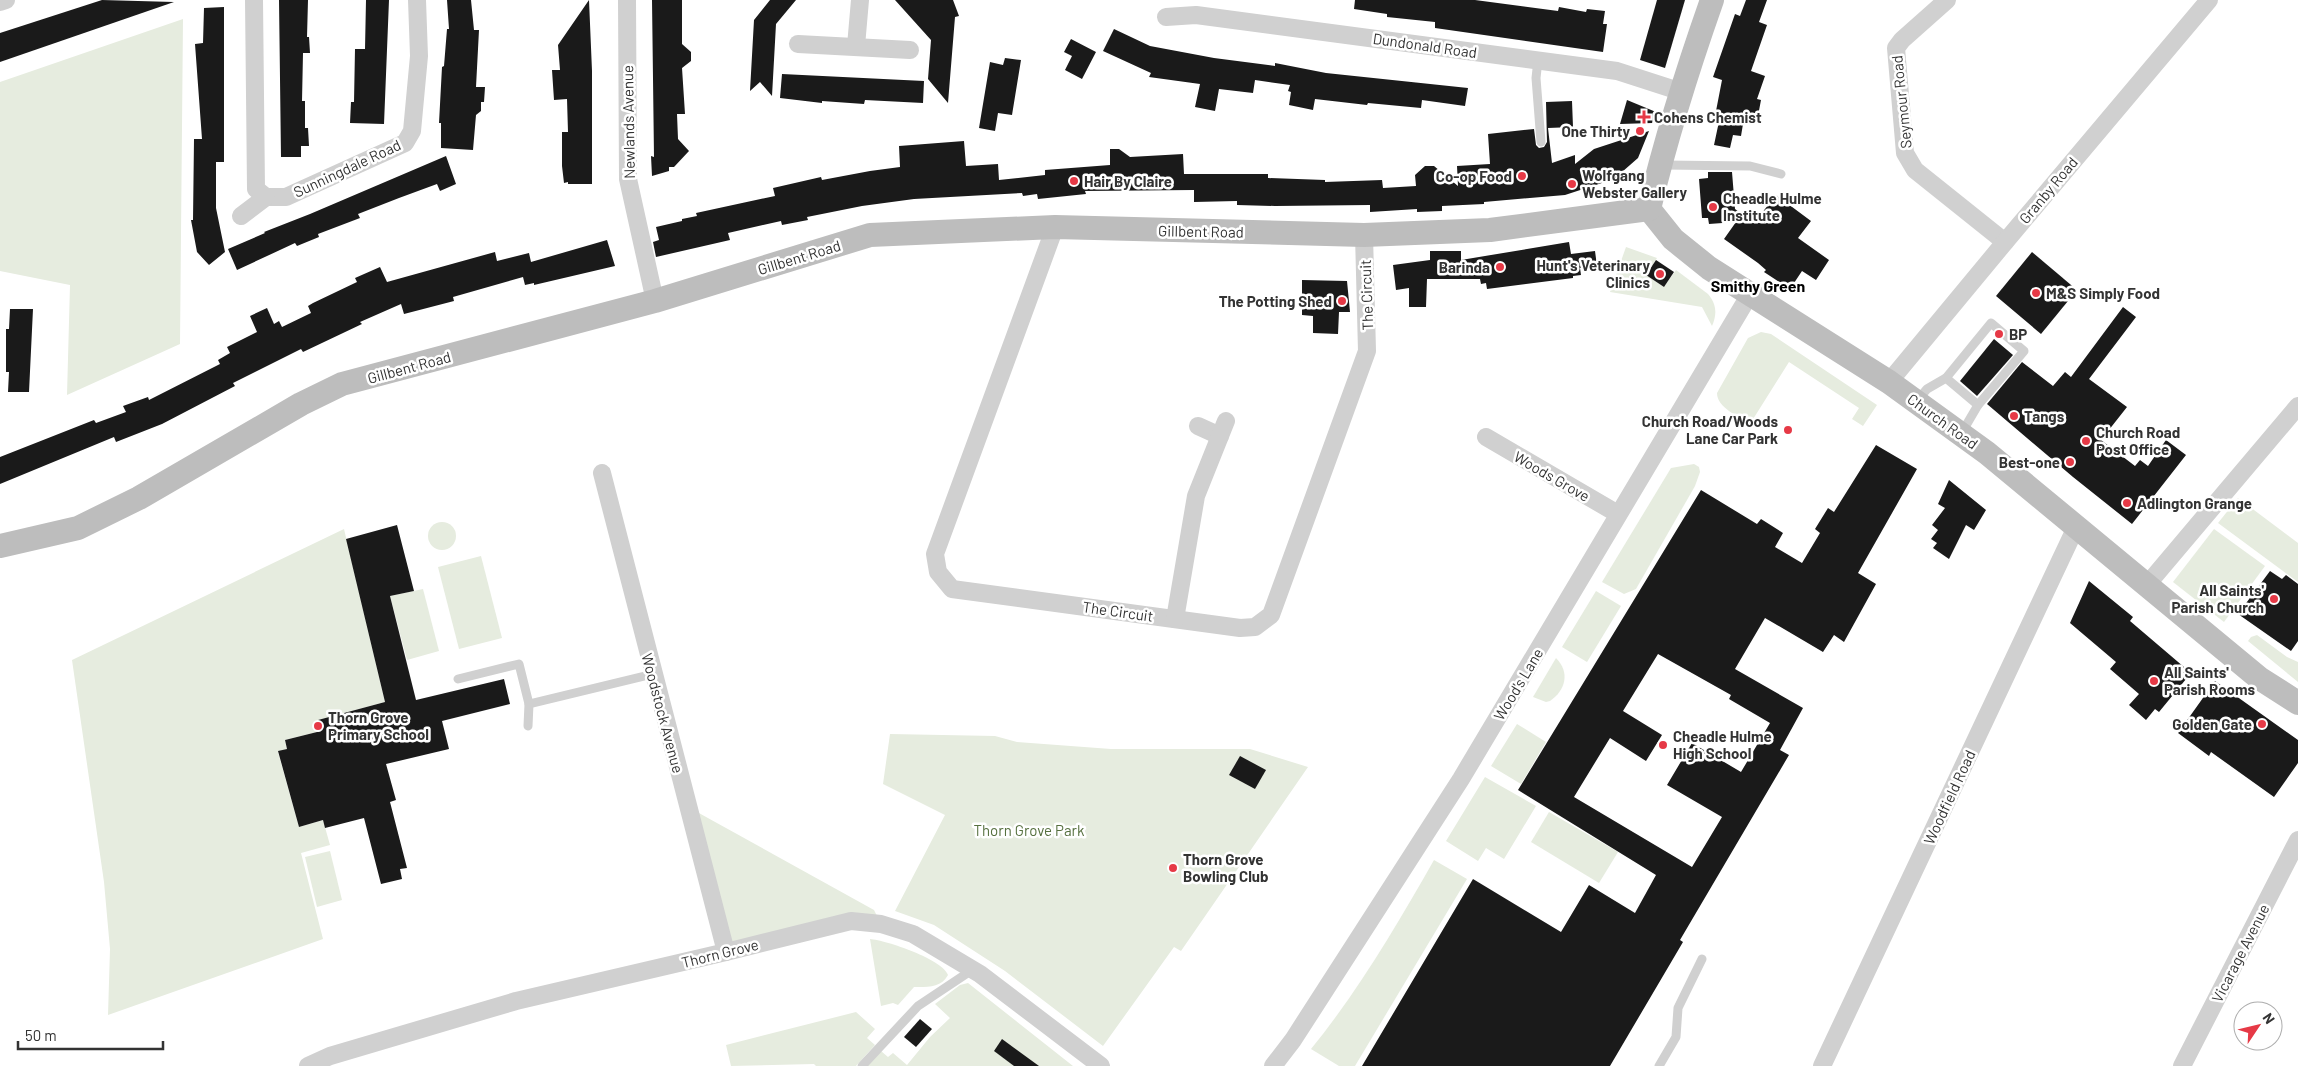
<svg xmlns="http://www.w3.org/2000/svg" width="2298" height="1066" viewBox="0 0 2298 1066" font-family="Barlow,sans-serif">
<rect width="100%" height="100%" fill="#fff"/>
<g fill="#e6ecdf">
<polygon points="183,19 180,344 67,395 70,285 0,271 0,82"/>
<path d="M 1626,247 L 1657,258 L 1646,275 L 1664,287 L 1676,270 L 1708,294 C 1717,305 1717,314 1712,326 L 1702,307 L 1610,292 Z"/>
<path d="M 1761,332 L 1771,334 L 1877,405 L 1863,426 L 1852,419 L 1859,408 L 1789,362 L 1750,424 C 1739,416 1717,408 1717,393 L 1748,338 Z"/>
<polygon points="1694,464 1699,467 1700,472 1695,486 1636,589 1624,594 1602,582 1671,468"/>
<polygon points="2238,498 2298,543 2298,582 2218,523"/>
<circle cx="442" cy="536" r="14"/>
<polygon points="344,529 385,702 318,720 321,731 285,740 287,749 278,752 299,827 323,820 330,845 301,853 323,939 108,1015 110,949 104,882 72,660"/>
<polygon points="2214,529 2265,566 2224,622 2173,582"/>
<polygon points="481,556 502,638 459,649 438,567"/>
<polygon points="423,589 439,651 407,660 390,596"/>
<polygon points="1596,591 1621,606 1587,662 1562,647"/>
<polygon points="2257,635 2287,657 2298,662 2298,682 2248,641 2251,637"/>
<path d="M 1556,658 C 1570,672 1566,690 1550,701 L 1546,702 L 1533,697 Z"/>
<polygon points="1517,724 1546,742 1521,784 1491,766"/>
<polygon points="890,734 995,736 1017,742 1111,749 1250,749 1308,767 1181,951 1174,947 1103,1046 1005,971 934,925 895,911 945,815 883,784"/>
<polygon points="1485,777 1536,806 1504,859 1486,848 1478,861 1446,841"/>
<polygon points="688,807 874,910 881,924 726,952"/>
<polygon points="1549,812 1618,852 1599,883 1531,842"/>
<polygon points="330,851 342,900 317,907 305,857"/>
<path d="M 1434,860 L 1467,879 L 1355,1066 L 1339,1066 L 1311,1049 C 1359,990 1397,925 1434,860 Z"/>
<path d="M 870,939 C 886,940 944,960 948,975 C 941,988 927,987 914,987 L 898,1005 L 893,1003 L 881,1006 Z"/>
<polygon points="968,983 1073,1066 867,1066 881,1051 888,1057 893,1053 907,1065 930,1037 950,1018 935,1004 960,985"/>
<polygon points="856,1012 875,1029 867,1038 875,1045 856,1066 816,1066 814,1064 731,1066 726,1045"/>
</g>
<g fill="#1a1a1a" fill-rule="evenodd">
<polygon points="102,0 174,2 0,62 0,33"/>
<polygon points="279,0 308,0 307,37 309,37 310,53 303,53 302,101 305,101 305,128 308,128 309,146 301,146 301,157 281,157"/>
<polygon points="366,0 389,0 384,124 350,123 351,102 354,102 355,49 365,49"/>
<polygon points="447,0 471,0 474,30 479,30 476,87 485,87 484,102 481,102 481,111 476,115 473,150 441,148 441,123 439,123 442,67 444,66 447,29 449,29"/>
<polygon points="589,0 592,71 592,184 568,184 568,182 564,183 562,166 562,132 568,132 567,99 554,100 552,70 560,70 558,45"/>
<polygon points="652,0 682,0 682,44 691,52 691,61 682,68 685,114 677,114 678,139 689,151 674,167 669,167 669,171 652,176 651,156 654,157"/>
<polygon points="770,0 796,0 776,24 772,96 760,82 750,91 754,20"/>
<polygon points="895,0 953,0 959,16 955,17 948,103 928,79 931,40"/>
<polygon points="1355,0 1475,0 1558,11 1559,7 1586,12 1587,9 1605,11 1603,24 1607,24 1603,52 1435,28 1435,22 1387,17 1387,14 1354,9"/>
<polygon points="1657,0 1685,0 1665,68 1640,60"/>
<polygon points="1746,0 1767,0 1759,22 1767,25 1751,71 1765,76 1757,99 1761,100 1757,121 1744,118 1741,136 1733,135 1730,148 1714,145 1721,112 1716,111 1722,80 1713,77 1735,14 1740,16"/>
<polygon points="224,7 224,162 216,162 216,208 225,252 209,265 197,252 191,220 193,220 194,139 202,139 195,44 203,43 204,8"/>
<polygon points="1114,29 1150,46 1214,58 1275,66 1275,63 1326,73 1468,88 1465,106 1422,100 1421,108 1368,103 1367,105 1315,99 1313,110 1289,105 1291,92 1288,91 1290,85 1255,80 1253,93 1219,89 1215,111 1195,107 1200,84 1149,77 1151,73 1103,51"/>
<polygon points="1071,39 1096,52 1082,79 1065,70 1072,56 1064,52"/>
<polygon points="1005,58 1021,60 1012,115 998,113 995,131 979,128 990,62 1003,65"/>
<polygon points="782,74 924,81 923,103 865,100 864,104 822,101 822,103 780,98"/>
<polygon points="1627,100 1656,112 1652,123 1620,124"/>
<polygon points="1572,101 1573,127 1548,128 1552,163 1575,155 1575,164 1594,149 1649,131 1638,158 1614,179 1565,195 1484,202 1484,204 1442,206 1442,211 1417,212 1417,209 1370,212 1370,205 1275,206 1237,205 1237,201 1194,202 1194,190 1085,191 1086,194 1038,199 1037,194 1023,196 1022,193 914,199 862,206 807,217 808,220 782,225 781,221 728,233 730,240 656,257 653,242 659,240 656,227 682,221 682,219 697,216 696,213 775,196 773,188 821,177 822,180 870,171 900,167 899,146 964,141 966,166 998,164 999,180 1045,175 1045,170 1110,165 1110,149 1119,149 1130,157 1183,154 1184,174 1268,174 1268,178 1325,180 1325,182 1382,180 1383,188 1416,186 1415,175 1425,166 1434,166 1458,186 1457,166 1490,164 1488,134 1534,129 1536,145 1539,148 1544,147 1547,142 1546,102"/>
<polygon points="446,156 456,184 440,191 437,184 399,198 358,214 360,218 318,234 319,237 297,246 295,243 237,270 228,249 265,233 264,232 310,214"/>
<polygon points="1708,172 1732,172 1735,209 1754,223 1776,195 1811,221 1798,238 1829,260 1816,280 1802,271 1790,289 1764,272 1766,270 1758,263 1724,239 1736,222 1709,224 1708,218 1702,218 1699,179 1708,178"/>
<polygon points="607,240 615,266 534,285 534,283 525,285 523,277 453,297 454,301 404,314 401,304 360,322 362,324 303,352 301,349 233,383 235,386 162,424 116,442 114,437 0,484 0,457 94,420 96,423 126,412 123,406 148,397 149,400 220,364 218,360 230,353 227,347 257,332 250,316 267,308 274,324 279,321 282,327 311,313 308,306 313,303 357,282 355,278 380,267 387,282 495,252 497,261 529,253 531,262"/>
<polygon points="1569,242 1571,254 1595,251 1597,266 1580,268 1581,275 1573,276 1573,278 1487,289 1486,283 1481,284 1480,279 1427,279 1426,307 1409,307 1409,288 1396,290 1393,265 1430,260 1430,251 1461,251 1461,260"/>
<polygon points="2032,252 2077,290 2041,334 1996,296"/>
<polygon points="1656,260 1674,272 1664,287 1646,275"/>
<polygon points="1302,280 1347,281 1350,312 1339,312 1338,334 1313,333 1313,316 1302,315"/>
<polygon points="2123,307 2136,317 2089,379 2127,407 2101,440 2135,466 2140,460 2148,466 2166,440 2186,455 2132,524 2073,477 1987,404 2022,362 2053,386 2065,372 2071,377"/>
<polygon points="10,309 33,309 29,392 8,392 9,372 6,372 6,329 9,329"/>
<polygon points="1994,339 2013,355 1977,396 1960,381"/>
<path d="M 1876,445 L 1917,469 L 1858,573 L 1876,584 L 1844,642 L 1834,635 L 1823,652 L 1765,618 L 1735,669 L 1803,708 L 1780,750 L 1789,755 L 1680,940 L 1683,942 L 1610,1066 L 1362,1066 L 1473,879 L 1561,932 L 1589,885 L 1635,913 L 1656,875 L 1518,790 L 1701,490 L 1757,524 L 1761,519 L 1783,533 L 1775,547 L 1802,563 L 1820,533 L 1815,529 L 1828,508 L 1834,512 ZM 1658,654 L 1731,695 L 1729,699 L 1770,723 L 1741,772 L 1692,743 L 1667,785 L 1722,817 L 1692,867 L 1574,797 L 1610,738 L 1646,761 L 1662,735 L 1623,711 Z"/>
<polygon points="1949,480 1986,510 1974,530 1966,525 1949,559 1933,548 1937,543 1931,539 1938,530 1932,525 1945,508 1938,504"/>
<polygon points="397,525 414,591 390,596 416,700 504,679 510,704 442,721 449,749 386,764 396,800 390,802 407,868 400,869 402,879 381,884 364,818 325,828 323,820 299,827 278,751 287,749 285,740 321,731 318,720 385,702 346,539"/>
<polygon points="2270,571 2282,579 2286,575 2298,584 2298,641 2291,651 2238,614"/>
<polygon points="2089,581 2133,617 2130,621 2191,673 2159,712 2155,709 2146,720 2129,705 2139,694 2110,669 2116,662 2070,623"/>
<polygon points="2215,681 2298,740 2298,763 2274,797 2211,752 2209,756 2178,733"/>
<polygon points="1240,756 1266,770 1255,789 1229,775"/>
<polygon points="920,1019 932,1029 916,1047 904,1037"/>
<polygon points="1002,1039 1039,1066 1014,1066 994,1051"/>
</g>
<g fill="none" stroke-linecap="round" stroke-linejoin="round">
<g stroke="#d0d0d0" stroke-width="9">
<polyline points="1538,60 1536,78 1541,142"/>
<polyline points="1663,165 1750,166 1781,174"/>
<polyline points="1946,378 1978,405"/>
<polyline points="1916,402 1927,389 1946,378 1991,323 2024,351 1978,405 1961,434"/>
<polyline points="458,679 519,664 529,704"/>
<polyline points="528,726 529,704 653,674"/>
<polyline points="862,1066 918,1006 972,970"/>
<polyline points="1659,1066 1676,1037 1678,1008 1702,959"/>
</g>
<g stroke="#d0d0d0" stroke-width="18">
<polyline points="254,0 256,189 266,197 286,197 405,143 412,131 419,56 417,0"/>
<polyline points="627,0 628,179 655,301"/>
<polyline points="1947,0 1902,40 1896,48 1905,153 1915,170 2005,242"/>
<polyline points="0,2 6,0"/>
<polyline points="1166,17 1196,15 1617,71 1682,92"/>
<polyline points="798,44 910,50"/>
<polyline points="856,46 860,0"/>
<polyline points="241,216 266,197"/>
<polyline points="1055,227 935,554 938,572 952,589 1240,628 1255,627 1271,615 1367,351 1364,235"/>
<polyline points="1889,382 2005,242 2209,0"/>
<polyline points="1198,426 1220,436"/>
<polyline points="1486,437 1618,514"/>
<polyline points="602,473 726,952"/>
<polyline points="2146,586 2298,406"/>
<polyline points="1175,619 1196,496 1226,421"/>
<polyline points="308,1066 330,1056 516,1001 726,952 851,921 881,924 913,934 980,974 1101,1066"/>
<polyline points="1273,1066 1293,1040 1461,779 1750,294"/>
<polyline points="1822,1066 2076,527"/>
<polyline points="2182,1066 2298,840"/>
</g>
<g stroke="#bdbdbd" stroke-width="24">
<polyline points="1649,209 1673,239 1709,268 1889,382 1987,453 2259,678 2298,703"/>
<path d="M 1649,209 C 1666,138 1688,68 1712,0"/>
<polyline points="0,546 78,528 139,498 301,404 342,384 655,301 870,235 1055,227 1364,235 1490,230 1649,209"/>
</g>
</g>
<g fill="#e63946" stroke="#fff" stroke-width="2">
<path d="M1641.5 109.5h5v5h5v5h-5v5h-5v-5h-5v-5h5z"/>
<circle cx="1640" cy="131" r="5"/>
<circle cx="1522" cy="176" r="5"/>
<circle cx="1074" cy="181" r="5"/>
<circle cx="1572" cy="184" r="5"/>
<circle cx="1713" cy="207" r="5"/>
<circle cx="1500" cy="267" r="5"/>
<circle cx="1660" cy="274" r="5"/>
<circle cx="2036" cy="293" r="5"/>
<circle cx="1342" cy="301" r="5"/>
<circle cx="1999" cy="334" r="5"/>
<circle cx="2014" cy="416" r="5"/>
<circle cx="1788" cy="430" r="5"/>
<circle cx="2086" cy="441" r="5"/>
<circle cx="2070" cy="462" r="5"/>
<circle cx="2127" cy="503" r="5"/>
<circle cx="2274" cy="599" r="5"/>
<circle cx="2154" cy="681" r="5"/>
<circle cx="2262" cy="724" r="5"/>
<circle cx="318" cy="726" r="5"/>
<circle cx="1663" cy="745" r="5"/>
<circle cx="1173" cy="868" r="5"/>
</g>
<g text-anchor="middle" dominant-baseline="central" stroke-width="5" stroke-linejoin="round" paint-order="stroke">
<g font-size="15" fill="#333" stroke="#fff">
<text transform="translate(1425 45) rotate(8)">Dundonald Road</text>
<text transform="translate(1901 102) rotate(-96)">Seymour Road</text>
<text transform="translate(628 122) rotate(-91)">Newlands Avenue</text>
<text transform="translate(347 168) rotate(-25)">Sunningdale Road</text>
<text transform="translate(2048 190) rotate(-50)">Granby Road</text>
<text transform="translate(1201 231) rotate(1)">Gillbent Road</text>
<text transform="translate(799 257) rotate(-17)">Gillbent Road</text>
<text transform="translate(1366 295) rotate(-92)">The Circuit</text>
<text transform="translate(409 367) rotate(-15)">Gillbent Road</text>
<text transform="translate(1943 421) rotate(36)">Church Road</text>
<text transform="translate(1552 476) rotate(30)">Woods Grove</text>
<text transform="translate(1118 611) rotate(8)">The Circuit</text>
<text transform="translate(1518 684) rotate(-59)">Wood's Lane</text>
<text transform="translate(663 713) rotate(75)">Woodstock Avenue</text>
<text transform="translate(1949 797) rotate(-65)">Woodfield Road</text>
<text transform="translate(720 953) rotate(-14)">Thorn Grove</text>
<text transform="translate(2240 953) rotate(-63)">Vicarage Avenue</text>
</g>
<g font-size="15" font-weight="bold" fill="#333" stroke="#fff" text-anchor="start">
<text x="1654" y="117">Cohens Chemist</text>
<text x="1630" y="131" text-anchor="end">One Thirty</text>
<text x="1582" y="175">Wolfgang<tspan x="1582" dy="17">Webster Gallery</tspan></text>
<text x="1512" y="176" text-anchor="end">Co-op Food</text>
<text x="1084" y="181">Hair By Claire</text>
<text x="1723" y="198">Cheadle Hulme<tspan x="1723" dy="17">Institute</tspan></text>
<text x="1650" y="265" text-anchor="end">Hunt's Veterinary<tspan x="1650" dy="17">Clinics</tspan></text>
<text x="1490" y="267" text-anchor="end">Barinda</text>
<text x="2046" y="293">M&amp;S Simply Food</text>
<text x="1332" y="301" text-anchor="end">The Potting Shed</text>
<text x="2009" y="334">BP</text>
<text x="2024" y="416">Tangs</text>
<text x="1778" y="421" text-anchor="end">Church Road/Woods<tspan x="1778" dy="17">Lane Car Park</tspan></text>
<text x="2096" y="432">Church Road<tspan x="2096" dy="17">Post Office</tspan></text>
<text x="2060" y="462" text-anchor="end">Best-one</text>
<text x="2137" y="503">Adlington Grange</text>
<text x="2264" y="590" text-anchor="end">All Saints'<tspan x="2264" dy="17">Parish Church</tspan></text>
<text x="2164" y="672">All Saints'<tspan x="2164" dy="17">Parish Rooms</tspan></text>
<text x="328" y="717">Thorn Grove<tspan x="328" dy="17">Primary School</tspan></text>
<text x="2252" y="724" text-anchor="end">Golden Gate</text>
<text x="1673" y="736">Cheadle Hulme<tspan x="1673" dy="17">High School</tspan></text>
<text x="1183" y="859">Thorn Grove<tspan x="1183" dy="17">Bowling Club</tspan></text>
</g>
<g font-size="15" fill="#56703f" stroke="#fff">
<text x="1029" y="830">Thorn Grove Park</text>
</g>
<g font-size="16" font-weight="bold" fill="#000" stroke="#fff">
<text x="1758" y="285">Smithy Green</text>
</g>
</g>
<g transform="translate(2258 1026) rotate(55)"><circle r="24" fill="#ffffff" stroke="#adadad"/>
<path d="M0-4L9 19L0 12L-9 19Z" fill="#e63946"/>
<text y="-8" font-size="14" font-weight="bold" text-anchor="middle" fill="#333333">N</text>
</g>
<path d="M18 1041v8h145v-8" fill="none" stroke="#333333" stroke-width="2.5"/>
<text x="25" y="1041" font-size="15" fill="#333333" stroke="#ffffff" stroke-width="4" paint-order="stroke">50 m</text>
</svg>
